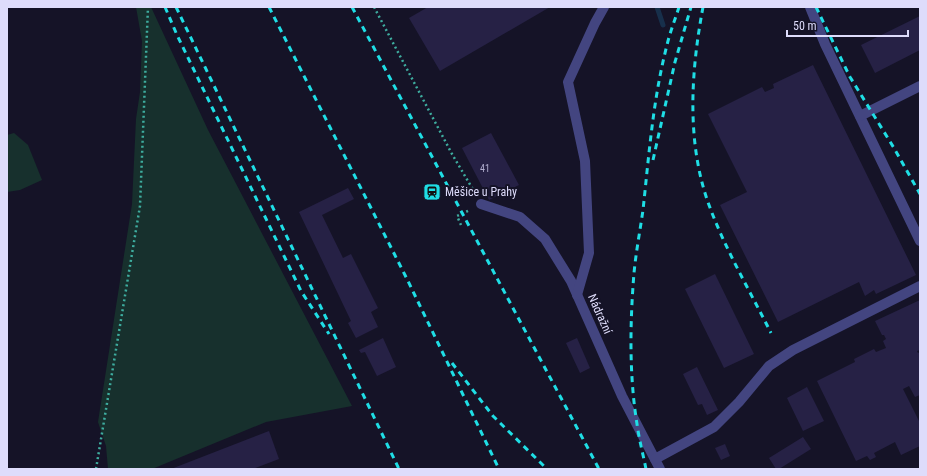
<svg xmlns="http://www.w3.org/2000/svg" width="927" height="476" viewBox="0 0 927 476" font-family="'Roboto Condensed',sans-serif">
<rect width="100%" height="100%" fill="#151327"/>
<g fill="#17302d">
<polygon points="136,7 151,7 208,130 352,406 266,422 152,469 108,469 106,446 98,422 132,204 136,119 140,92 142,41"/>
<polygon points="14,133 28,145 42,180 20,190 7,192 7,135"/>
</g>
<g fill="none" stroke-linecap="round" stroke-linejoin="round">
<polyline stroke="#172f4b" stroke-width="5" points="657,7 663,25"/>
</g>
<g fill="#262145">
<polygon points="428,7 550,7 440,71 409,18"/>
<polygon points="920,16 920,50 875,73 861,45"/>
<polygon points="813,65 916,275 876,294 874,290 865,296 859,282 778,322 720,205 747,192 708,114 762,87 765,92 774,88 773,84"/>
<polygon points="491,133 519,185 489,200 462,148"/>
<polygon points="348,188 354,199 322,215 343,258 351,254 378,308 371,312 378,327 356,338 348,323 351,321 299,212"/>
<polygon points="715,274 754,354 724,368 685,289"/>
<polygon points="920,300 920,350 917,351 918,353 920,352 920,395 915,397 909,386 903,389 920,423 920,446 901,455 895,442 874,453 876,457 870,460 867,456 856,461 817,381 855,362 854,359 874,349 876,352 886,348 883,341 886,339 884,335 882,335 875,321"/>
<polygon points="383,338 396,367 377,376 365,352 361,353 359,350"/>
<polygon points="577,338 590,368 580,373 566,343"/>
<polygon points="697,367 718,410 707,415 702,404 698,405 683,374"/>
<polygon points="807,387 824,421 803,431 787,398"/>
<polygon points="269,431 279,459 253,469 171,469"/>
<polygon points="803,437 811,449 779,469 776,469 769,458"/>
<polygon points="725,444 730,456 721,460 715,448"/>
</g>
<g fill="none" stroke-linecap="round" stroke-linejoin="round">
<g stroke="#3ead9f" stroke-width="2.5" stroke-dasharray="2 3" stroke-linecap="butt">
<polyline points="374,7 452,154 475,193"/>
<polyline points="461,225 457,216 470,210"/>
<polyline points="96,469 140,206 148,7"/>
</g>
<g stroke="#434580" stroke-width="10">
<polyline points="810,7 825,44 920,241"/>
<polyline points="860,116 920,86"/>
<polyline points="481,204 520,217 545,239 571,281 622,396 660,469"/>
<polyline points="577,295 589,253 585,161 568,82 595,23 604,7"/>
<polyline points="655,459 714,427 739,402 769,366 793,350 920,286"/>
</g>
<g stroke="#1fdee5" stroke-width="3" stroke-dasharray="6 5" stroke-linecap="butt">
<polyline points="165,7 177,35 301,291 329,334"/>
<polyline points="176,7 399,469"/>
<polyline points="269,7 407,279 499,469"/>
<polyline points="352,7 599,469"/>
<path d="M 703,7 C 691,71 686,142 709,205 C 725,249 750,291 771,333"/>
<polyline points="816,7 850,77 894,148 920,194"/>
<polyline points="653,160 675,62 691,7"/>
<polyline points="452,363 493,416 547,469"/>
<path d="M 646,469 C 643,454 639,439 637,424 C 629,375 630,322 634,273 C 636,252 640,231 643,210 C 649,155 653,99 667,45 C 670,32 675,20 679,7"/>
</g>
</g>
<defs>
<g id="station-square" transform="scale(0.9)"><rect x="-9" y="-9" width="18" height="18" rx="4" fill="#1fdee5" stroke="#151327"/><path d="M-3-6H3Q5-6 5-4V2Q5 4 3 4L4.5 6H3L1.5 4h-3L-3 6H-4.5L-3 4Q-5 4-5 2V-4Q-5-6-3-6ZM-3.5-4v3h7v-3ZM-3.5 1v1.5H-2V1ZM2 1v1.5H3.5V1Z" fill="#111"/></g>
</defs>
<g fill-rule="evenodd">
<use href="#station-square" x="432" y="192"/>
</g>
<g text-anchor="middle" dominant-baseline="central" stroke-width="4" stroke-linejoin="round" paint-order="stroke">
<g font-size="10" fill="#b0adce">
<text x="485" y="168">41</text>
</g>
<g font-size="12" fill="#dedcfb" stroke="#151327" text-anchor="start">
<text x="445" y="192">Měšice u Prahy</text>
</g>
<g font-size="12" fill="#dedcfb" stroke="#151327">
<text transform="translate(600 314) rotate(66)">Nádražní</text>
</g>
</g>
<rect width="927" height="476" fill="none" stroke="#dedcfb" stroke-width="16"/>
<path d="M787 30v6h121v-6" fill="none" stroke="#dedcfb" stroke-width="2"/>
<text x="793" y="30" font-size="12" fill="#dedcfb" stroke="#151327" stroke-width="3" paint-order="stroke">50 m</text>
</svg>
